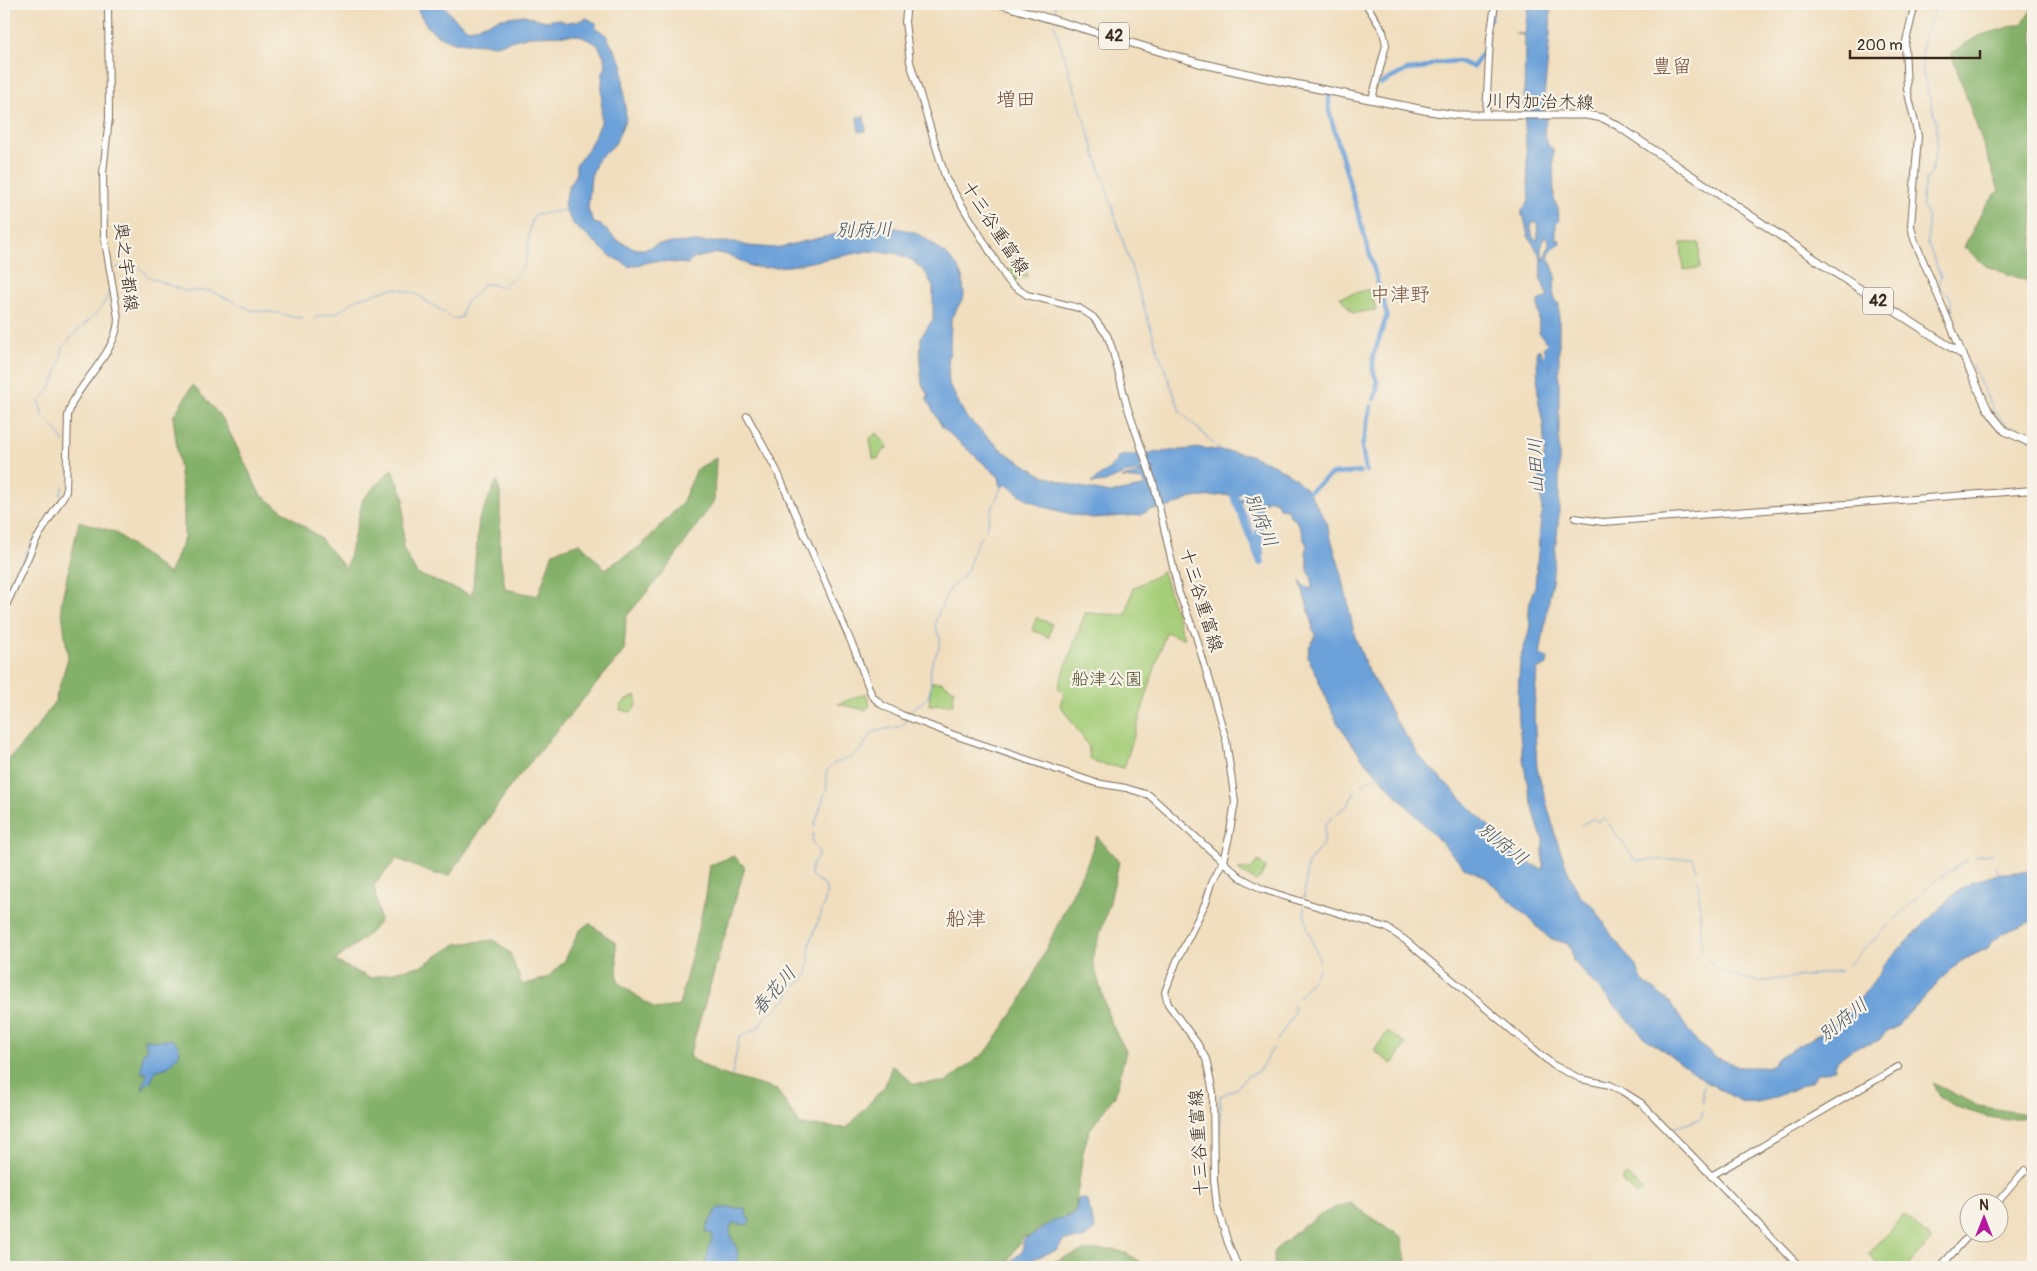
<svg xmlns="http://www.w3.org/2000/svg" width="2037" height="1271" viewBox="0 0 2037 1271" font-family="Pangolin,'Klee One',sans-serif">
<rect width="100%" height="100%" fill="#f7f3e8"/>
<filter id="ink" filterUnits="userSpaceOnUse"><feTurbulence type="fractalNoise" baseFrequency=".02" numOctaves="2"/><feDisplacementMap in="SourceGraphic" scale="10" xChannelSelector="R" yChannelSelector="G"/><feConvolveMatrix kernelMatrix="1 2 1 2 8 2 1 2 1" color-interpolation-filters="sRGB"/></filter>
<filter id="wash" filterUnits="userSpaceOnUse"><feTurbulence type="fractalNoise" baseFrequency=".0096" numOctaves="4" result="noise"/><feDisplacementMap in="SourceGraphic" scale="20" xChannelSelector="R" yChannelSelector="G"/><feGaussianBlur stdDeviation="1.12" result="paint"/><feColorMatrix in="noise" values="0 0 0 0 0 0 0 0 0 0 0 0 0 0 0 0 0 1.4 0 .05"/><feComposite in="paint" operator="in"/></filter>
<g filter="url(#wash)">
<rect width="100%" height="100%" fill="#f0debe"/>
<g fill="#a6ce79" stroke="#707c4c">
<polygon points="1681,243 1699,243 1700,268 1683,270"/>
<polygon points="1018,257 1028,276 1015,280 1009,269 1013,268 1011,261"/>
<polygon points="1370,289 1376,310 1353,313 1340,297"/>
<polygon points="877,433 888,447 881,453 878,459 873,458 870,438"/>
<polygon points="1163,572 1184,639 1166,632 1124,768 1096,763 1090,759 1088,745 1060,705 1064,694 1058,688 1085,613 1126,615 1133,588"/>
<polygon points="1036,618 1052,624 1049,637 1032,630"/>
<polygon points="931,682 942,682 954,690 953,704 929,705"/>
<polygon points="866,693 870,706 865,710 838,704"/>
<path d="M 637,696 L 636,706 L 631,712 L 620,710 C 621,701 629,698 637,696 Z"/>
<polygon points="1259,861 1266,868 1260,878 1255,881 1238,870 1250,869"/>
<polygon points="1388,1031 1406,1044 1392,1064 1374,1051"/>
<polygon points="1626,1175 1643,1189 1638,1195 1621,1181"/>
<polygon points="1904,1215 1932,1239 1907,1267 1881,1267 1868,1255"/>
</g>
<g fill="#84b169" stroke="#606e44">
<polygon points="2033,7 2033,283 1986,266 1964,247 1985,206 1999,190 1951,53 1978,36 2023,23"/>
<polygon points="193,385 223,419 260,494 320,538 346,569 363,499 392,469 404,497 403,548 417,574 472,595 479,519 497,480 500,493 500,556 505,589 538,596 553,552 580,543 605,569 641,546 682,503 697,469 716,458 714,501 668,567 626,617 624,651 512,784 450,875 434,874 397,859 374,885 380,921 370,933 335,961 370,978 423,965 456,944 494,940 510,953 522,985 547,978 565,960 579,931 589,923 616,943 618,982 655,1009 679,1006 706,896 710,865 734,856 745,867 689,1057 718,1073 777,1090 800,1125 847,1128 885,1086 892,1065 914,1084 946,1082 987,1051 1021,1001 1088,861 1097,836 1119,862 1110,902 1092,959 1110,1021 1126,1051 1115,1095 1089,1131 1083,1152 1075,1212 1037,1230 1032,1236 1023,1237 1008,1261 1011,1267 4,1267 4,765 38,726 55,701 68,658 61,604 79,521 115,532 169,574 184,538 184,505 173,417"/>
<path d="M 1933,1083 L 1978,1106 L 2033,1115 L 2033,1119 C 2023,1116 2013,1119 2002,1119 C 1988,1118 1951,1107 1941,1097 C 1938,1093 1936,1087 1933,1083 Z"/>
<path d="M 1350,1203 L 1402,1237 L 1407,1267 L 1274,1267 L 1274,1251 C 1297,1231 1320,1210 1350,1203 Z"/>
<polygon points="1114,1249 1128,1254 1147,1267 1039,1267 1082,1251"/>
</g>
<g fill="#6ca1d9" stroke="#54667c" fill-rule="evenodd">
<path d="M 414,4 L 443,4 L 451,15 L 468,29 L 474,28 L 502,18 L 524,15 L 546,21 L 558,19 L 568,23 L 571,21 L 576,22 L 587,18 L 597,24 L 595,27 L 605,34 L 622,63 L 626,118 L 615,144 L 598,159 L 591,176 L 588,209 L 594,223 L 601,225 L 618,241 L 637,249 L 646,249 L 658,244 L 687,242 L 735,242 L 748,246 L 776,248 L 871,226 L 897,228 L 914,232 L 926,239 L 947,255 L 958,267 L 963,280 L 964,297 L 951,318 L 950,353 L 948,357 L 949,384 L 966,417 L 1003,451 L 1040,474 L 1071,485 L 1110,493 L 1147,486 L 1142,480 L 1122,478 L 1156,469 L 1124,474 L 1105,482 L 1090,484 L 1117,462 L 1117,458 L 1120,456 L 1201,448 L 1247,454 L 1275,465 L 1295,478 L 1308,491 L 1325,519 L 1342,575 L 1355,637 L 1366,665 L 1396,721 L 1421,758 L 1518,855 C 1527,858 1534,868 1543,869 L 1543,838 L 1540,833 C 1524,779 1514,721 1520,664 C 1521,651 1529,637 1530,624 C 1530,620 1528,616 1529,612 C 1529,604 1531,594 1535,587 L 1541,517 L 1542,517 L 1540,471 L 1545,452 L 1543,424 L 1538,398 L 1537,350 L 1541,350 L 1548,390 L 1550,364 L 1543,348 L 1548,344 L 1539,333 L 1538,301 L 1548,297 L 1540,277 L 1542,268 L 1540,255 L 1528,236 L 1524,217 L 1522,216 L 1522,210 L 1529,201 L 1524,107 L 1525,35 L 1515,34 L 1525,34 L 1528,4 L 1551,4 L 1550,35 L 1543,108 L 1547,117 L 1544,132 L 1548,145 L 1553,149 L 1554,200 L 1558,208 L 1559,221 L 1556,223 L 1556,239 L 1560,240 L 1560,244 L 1557,245 L 1549,253 L 1549,258 L 1556,276 C 1554,286 1550,296 1559,304 L 1559,515 L 1552,582 L 1540,655 L 1548,658 L 1547,665 L 1537,670 L 1534,713 L 1537,768 L 1557,841 L 1570,876 L 1580,896 L 1594,907 L 1614,939 L 1637,967 L 1642,981 L 1670,1002 L 1688,1030 L 1698,1043 L 1715,1057 L 1742,1067 L 1769,1067 L 1773,1065 L 1775,1061 L 1779,1057 L 1830,1028 L 1857,1003 L 1881,971 L 1882,966 L 1955,893 L 1970,883 L 2001,873 L 2033,871 L 2033,921 L 2003,933 L 1992,941 L 1988,948 L 1961,961 L 1941,979 L 1894,1029 C 1885,1029 1885,1036 1879,1040 C 1874,1043 1866,1045 1860,1046 C 1850,1049 1841,1058 1834,1064 L 1835,1069 L 1826,1073 L 1817,1073 L 1812,1081 L 1771,1099 L 1757,1102 L 1740,1101 L 1705,1081 L 1659,1047 L 1647,1040 L 1573,961 L 1571,950 L 1568,944 L 1549,938 L 1485,877 L 1465,868 L 1362,758 L 1337,722 L 1308,657 L 1309,647 L 1315,638 L 1315,633 L 1312,630 L 1313,625 L 1300,581 L 1306,587 L 1311,589 C 1314,574 1308,576 1308,568 C 1307,557 1310,564 1305,552 L 1307,546 L 1298,524 L 1293,517 L 1290,516 L 1288,509 L 1279,508 L 1277,502 L 1268,499 L 1266,503 L 1261,499 L 1242,502 L 1235,500 L 1250,497 L 1251,494 L 1249,493 L 1192,498 L 1170,507 L 1149,510 L 1141,515 L 1093,518 L 1074,515 L 1041,506 L 1022,496 L 1006,484 L 1001,488 L 999,477 L 942,427 L 926,398 L 929,397 L 922,384 L 920,365 L 921,337 L 933,319 L 933,287 L 926,273 L 912,260 L 895,253 L 868,251 L 790,266 L 762,268 L 750,266 L 731,256 L 719,253 L 694,258 L 688,264 L 654,261 L 628,267 L 626,264 L 612,257 L 574,225 L 566,212 L 564,204 L 569,186 L 576,174 L 576,165 L 588,149 L 601,123 L 602,82 L 603,72 L 606,67 L 605,58 L 597,44 L 578,35 L 529,36 L 496,45 L 454,42 L 437,35 L 427,26 ZM 1532,222 L 1537,222 L 1538,241 L 1533,237 L 1531,229 ZM 1545,236 L 1548,238 L 1549,244 L 1544,261 L 1541,249 Z"/>
<polygon points="864,116 866,131 859,132 857,117"/>
<path d="M 144,1038 C 153,1043 161,1040 171,1039 L 178,1045 L 180,1053 L 168,1067 L 155,1071 L 151,1082 L 146,1084 L 143,1090 C 142,1083 146,1080 147,1073 L 144,1072 L 143,1074 C 140,1068 143,1061 142,1054 L 147,1050 Z"/>
<path d="M 1082,1198 L 1087,1200 L 1095,1230 L 1083,1239 L 1064,1240 L 1057,1250 L 1033,1259 L 1028,1267 L 1014,1267 L 1012,1260 L 1023,1251 L 1023,1242 L 1024,1239 C 1036,1235 1046,1224 1058,1219 C 1063,1217 1069,1217 1073,1214 C 1077,1210 1077,1203 1078,1199 Z"/>
<path d="M 718,1208 L 745,1208 L 747,1216 L 750,1221 L 747,1225 L 733,1223 C 725,1234 735,1240 737,1250 C 738,1255 737,1262 737,1267 L 704,1267 L 713,1234 L 706,1232 L 707,1226 Z"/>
</g>
<g fill="none" stroke-linecap="round" stroke-linejoin="round">
<g stroke="#6ca1d9" stroke-width="1">
<polyline points="1055,4 1055,14"/>
<polyline points="1938,4 1924,36 1922,48 1922,70 1937,124 1937,148 1930,176 1926,180 1922,195 1923,206 1928,219 1928,244 1941,277 1939,282 1940,289 1950,296 1954,323 1965,353"/>
<polyline points="1054,24 1156,345 1180,411 1219,449"/>
<polyline points="117,268 130,263 136,264 149,277 185,291 211,291 251,310 279,313 291,317 303,318"/>
<path d="M 314,319 L 318,316 L 337,313 L 356,299 L 395,288 L 416,294 L 454,319 L 462,317 C 461,297 477,300 482,284 L 492,284 L 501,288 C 505,286 506,283 510,280 C 536,264 523,239 534,215 L 565,210"/>
<path d="M 1973,366 C 1983,388 1992,415 2012,430 C 2018,434 2026,437 2033,440"/>
<path d="M 43,397 C 53,389 57,372 61,359 C 62,354 61,349 65,345 C 80,324 103,315 110,289"/>
<polyline points="39,400 43,417 57,431 64,443"/>
<polyline points="1243,494 1261,562"/>
<polyline points="60,495 63,487"/>
<polyline points="986,529 991,512 1001,488"/>
<polyline points="4,596 36,535"/>
<path d="M 908,716 C 913,703 925,704 929,695 C 932,687 930,676 931,668 C 932,658 939,652 940,643 C 941,635 936,631 935,624 C 935,621 948,590 951,586 C 973,575 968,554 982,535"/>
<polyline points="1361,785 1378,775"/>
<polyline points="1581,826 1593,818 1597,822 1604,818 1636,861 1693,858 1697,871"/>
<polyline points="814,827 827,787 826,773 829,768 833,764 851,757 860,751 872,733 876,731 902,726 907,720"/>
<polyline points="1975,857 1993,853"/>
<polyline points="1996,865 1998,874"/>
<polyline points="1698,879 1702,950"/>
<polyline points="1304,898 1307,868 1309,862 1324,843 1325,825 1330,819 1348,805 1355,790"/>
<path d="M 1304,907 C 1303,918 1315,951 1320,961"/>
<polyline points="1707,959 1720,971 1758,982 1841,971"/>
<polyline points="1848,965 1934,881 1968,860"/>
<path d="M 1299,997 C 1304,989 1317,976 1319,968"/>
<polyline points="1277,1041 1294,1013 1294,1005"/>
<path d="M 732,1075 L 739,1038 L 759,1027 L 763,1020 L 788,998 L 791,989 L 800,983 L 808,974 L 810,943 L 821,914 L 826,897 L 826,887 L 811,875 C 809,864 817,862 819,852 L 812,843 L 813,834"/>
<polyline points="1703,1103 1702,1093 1705,1081"/>
<polyline points="1671,1128 1687,1124 1701,1118 1703,1111"/>
<polyline points="1220,1133 1220,1096 1236,1089 1246,1077 1259,1071 1273,1048"/>
</g>
<g stroke="#6ca1d9" stroke-width="4.5">
<polyline points="1490,20 1492,4"/>
<polyline points="1380,84 1407,70 1420,69 1436,63 1458,61 1473,67 1486,48 1487,37"/>
<polyline points="1333,94 1329,94 1329,111 1387,315 1373,357 1373,370 1377,381 1377,391 1374,399"/>
<polyline points="1366,471 1362,447 1371,406"/>
<polyline points="1307,497 1307,493 1332,474 1360,472"/>
</g>
<g stroke="#6ca1d9" stroke-width="8">
<polyline points="1549,399 1545,366 1550,346"/>
<polyline points="1228,488 1231,488 1261,562"/>
<polyline points="1257,489 1260,555"/>
</g>
</g>
</g>
<g filter="url(#ink)">
<g fill="none" stroke-linecap="round" stroke-linejoin="round">
<g stroke="#7a6956" stroke-width="8">
<g id="secondary">
<polyline points="907,4 905,22 910,62 946,179 1006,278 1012,285 1027,295 1079,308 1093,317 1107,335 1112,348 1127,406 1154,485 1179,593 1196,636 1226,740 1235,802 1229,837 1223,861 1212,882 1206,902 1176,963 1165,992 1168,1004 1197,1043 1206,1059 1213,1093 1214,1180 1217,1207 1228,1243 1238,1267"/>
<polyline points="1366,4 1383,31 1386,45 1372,99"/>
<polyline points="1915,4 1905,45 1907,89 1918,136 1911,226 1914,239 1963,355"/>
<polyline points="1486,115 1490,38 1495,4"/>
<polyline points="747,416 777,471 855,651 872,696 882,705 902,715 954,735 1096,783 1126,788 1149,795 1240,877 1262,889 1277,894 1387,928 1405,940 1553,1065 1581,1079 1610,1085 1622,1091 1641,1103 1800,1267"/>
<polyline points="1575,518 1603,522 2033,490"/>
<path d="M 4,610 L 35,542 L 66,492 L 68,415 L 72,403 C 86,376 118,349 118,318 L 104,235 L 103,173 L 109,118 L 108,4"/>
<polyline points="1711,1176 1898,1067"/>
<polyline points="1996,1204 2025,1170"/>
<polyline points="1940,1267 1970,1234"/>
</g>
</g>
<g stroke="#7a6956" stroke-width="9">
<polyline id="primary" points="1000,4 1199,63 1280,81 1429,111 1456,115 1586,115 1603,118 1618,126 1846,280 1963,355 1987,408 1995,419 2005,431 2033,444"/>
</g>
<use href="#secondary" stroke="#fff" stroke-width="6"/>
<use href="#primary" stroke="#fff" stroke-width="7"/>
</g>
</g>
<g text-anchor="middle" dominant-baseline="central" stroke-width="4.5" stroke-linejoin="round" paint-order="stroke">
<g fill="#f7f3e8" stroke="#73665b" stroke-width="1">
<rect x="1099" y="22.5" width="30" height="27" rx="4"/>
<rect x="1863" y="287.5" width="30" height="27" rx="4"/>
</g>
<g font-size="16" font-weight="bold" fill="#3b2a1e">
<text x="1114" y="36">42</text>
<text x="1878" y="301">42</text>
</g>
<g font-size="18" fill="#3b2a1e" stroke="#f7f3e8">
<text transform="translate(1540 102) rotate(1)">川内加治木線</text>
<text transform="translate(995 228) rotate(57)">十三谷重富線</text>
<text transform="translate(126 267) rotate(83)">奥之宇都線</text>
<text transform="translate(1201 600) rotate(73)">十三谷重富線</text>
<text transform="translate(1199 1143) rotate(-93)">十三谷重富線</text>
</g>
<g font-size="18" fill="#565335" stroke="#f7f3e8">
<text x="1107" y="679">船津公園</text>
</g>
<g font-size="19" font-style="italic" fill="#4c545f" stroke="#f7f3e8">
<text transform="translate(864 230) rotate(-1)">別府川</text>
<text transform="translate(1536 466) rotate(-92)">山田川</text>
<text transform="translate(1261 520) rotate(68)">別府川</text>
<text transform="translate(1503 844) rotate(38)">別府川</text>
<text transform="translate(774 991) rotate(-49)">春花川</text>
<text transform="translate(1843 1020) rotate(-39)">別府川</text>
</g>
<g font-size="20" fill="#79543c" stroke="#f7f3e8">
<text x="1672" y="66">豊留</text>
<text x="1016" y="99">増田</text>
<text x="1400" y="294">中津野</text>
<text x="966" y="918">船津</text>
</g>
</g>
<rect width="2037" height="1271" fill="none" stroke="#f7f3e8" stroke-width="20"/>
<g transform="translate(1984 1218)"><circle r="24" fill="#f7f3e8" stroke="#aca397"/>
<path d="M0-4L9 19L0 12L-9 19Z" fill="#b5179e"/>
<text y="-8" font-size="14" font-weight="bold" text-anchor="middle" fill="#3b2a1e">N</text>
</g>
<path d="M1850 50v8h130v-8" fill="none" stroke="#3b2a1e" stroke-width="2.5"/>
<text x="1857" y="50" font-size="15" fill="#3b2a1e" stroke="#f7f3e8" stroke-width="4" paint-order="stroke">200 m</text>
</svg>
